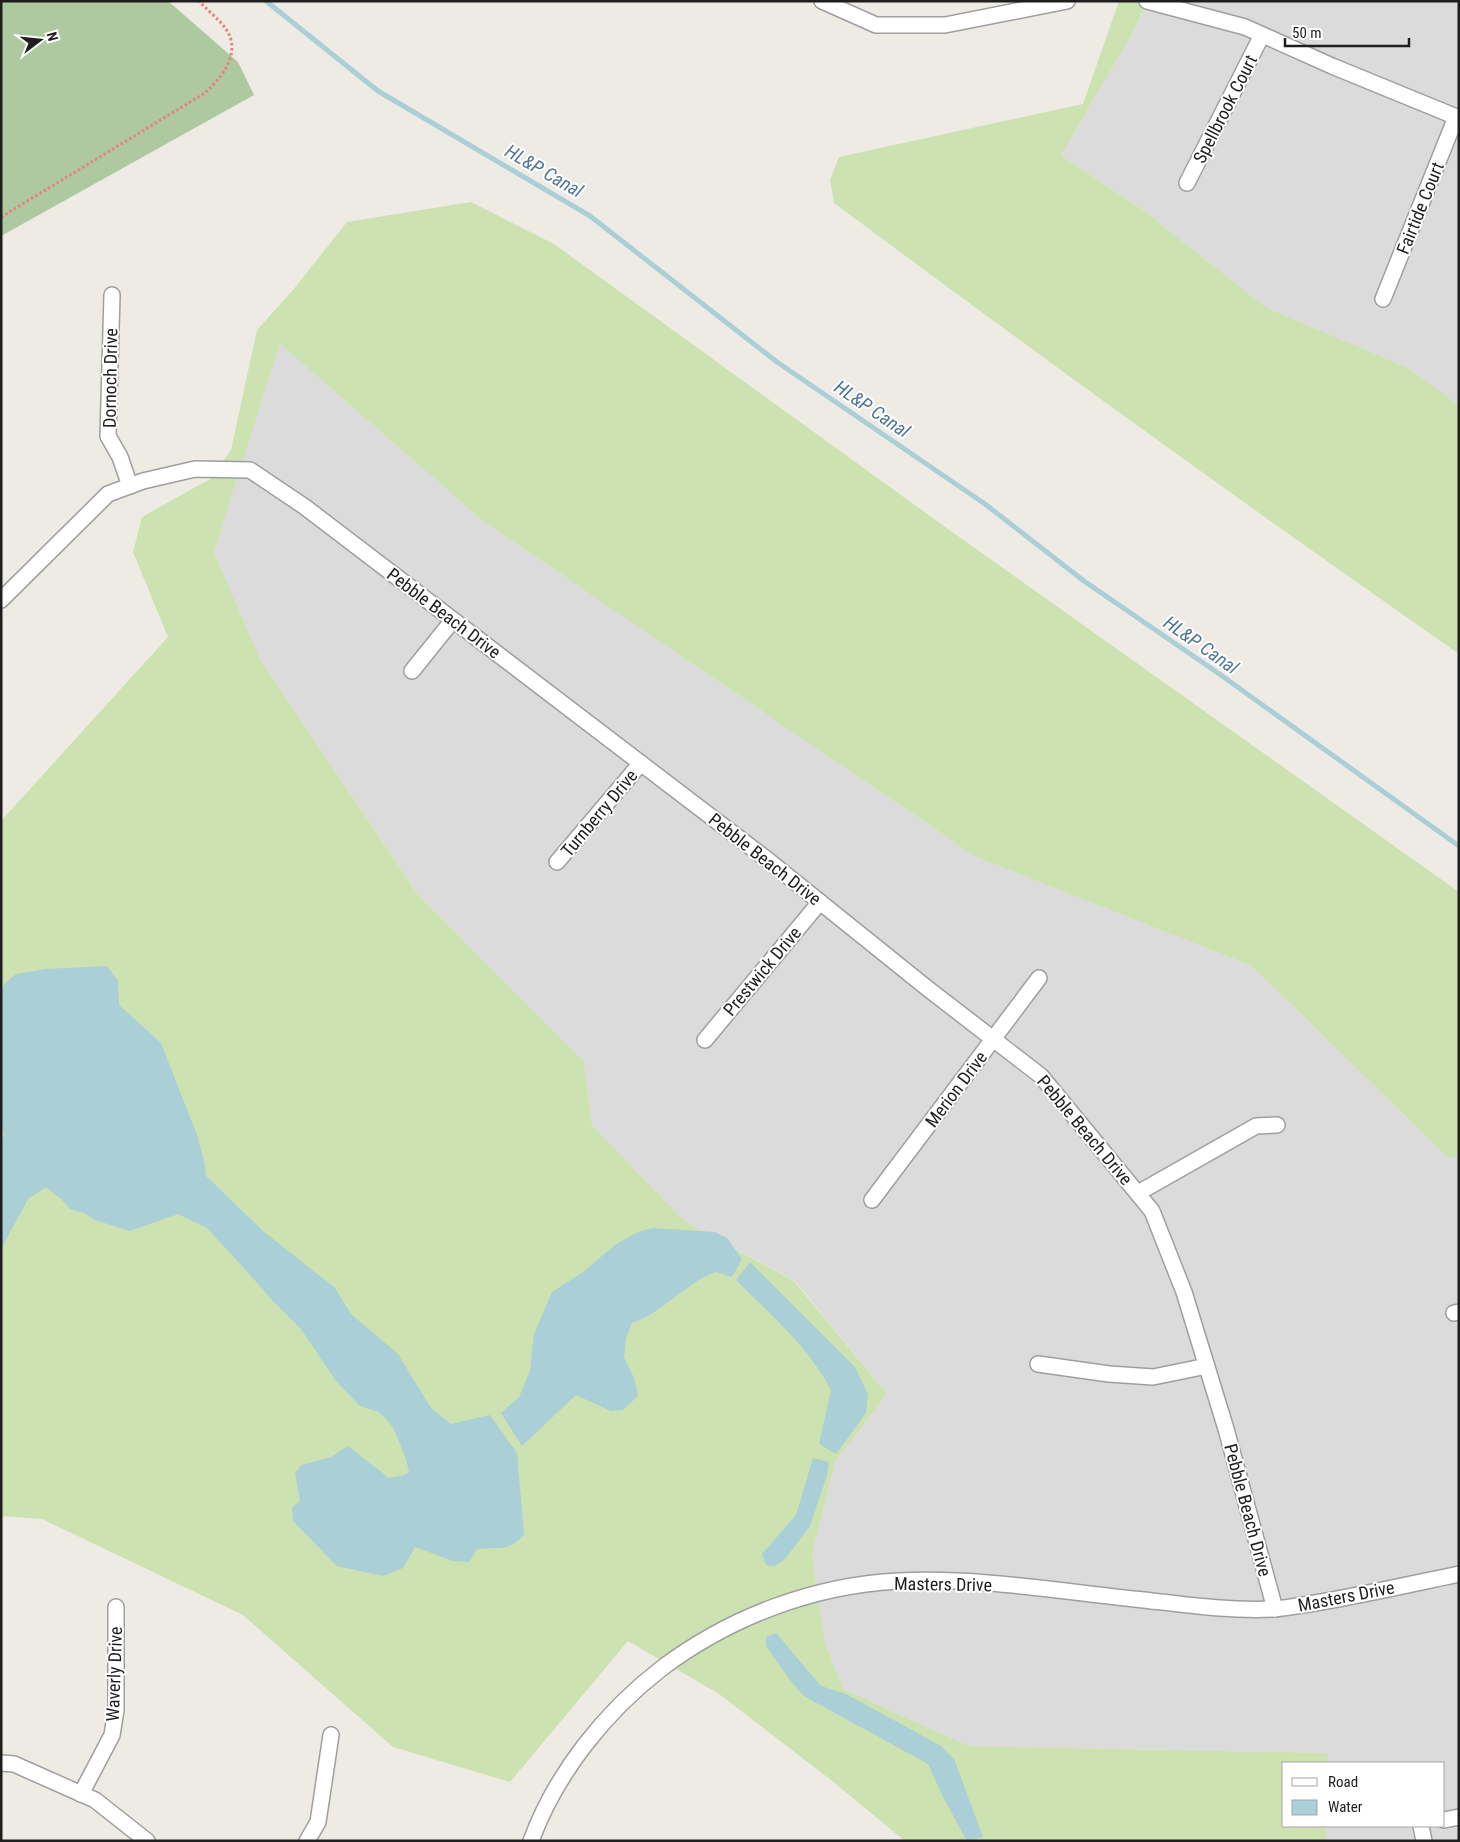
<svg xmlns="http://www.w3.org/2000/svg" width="1460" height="1842" viewBox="0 0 1460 1842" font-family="'Roboto Condensed',sans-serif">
<rect width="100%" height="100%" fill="#eeebe5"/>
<g fill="#dcdbdb">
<polygon points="1147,1 1459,1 1459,405 1406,367 1265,307 1143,210 1061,155 1134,31"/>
<polygon points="280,344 483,521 976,857 1252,966 1446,1156 1459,1159 1459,1841 1326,1841 1326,1826 1444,1826 1444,1763 1327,1763 1327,1753 969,1746 843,1689 825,1642 812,1555 835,1462 887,1394 795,1281 684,1221 592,1125 584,1062 419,896 260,659 214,552"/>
</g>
<g fill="#cce2b1">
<path d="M 1119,1 L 1147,1 L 1134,31 L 1061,155 L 1143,210 L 1265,307 L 1406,367 L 1459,405 L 1459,654 C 1248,507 1040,356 834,203 L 830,180 L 839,157 L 1083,104 Z"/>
<polygon points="471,202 554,244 941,524 1459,892 1459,1159 1446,1156 1252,966 976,857 483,521 280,344 214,552 260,659 419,896 584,1062 592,1125 684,1221 794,1281 887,1394 835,1462 812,1555 825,1642 843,1689 969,1746 1328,1753 1327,1763 1284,1763 1284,1826 1326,1826 1326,1841 905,1841 831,1780 719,1694 628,1641 510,1782 393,1747 243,1615 42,1519 1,1516 1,821 168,637 133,552 142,517 210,479 231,450 257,330 293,290 347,222"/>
</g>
<polygon fill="#aec89f" points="1,1 168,1 238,62 254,95 1,236"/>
<g fill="#abcfd6">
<path d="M 107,966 L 118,981 L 119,1005 L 161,1043 L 197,1135 L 204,1160 L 206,1176 L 263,1231 L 335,1288 L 351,1314 L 398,1354 L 431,1408 L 451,1424 L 490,1415 L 517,1453 L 524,1534 C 509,1553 499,1546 477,1549 L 469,1562 L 453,1561 L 415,1547 L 403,1568 L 383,1576 L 337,1566 L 293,1521 L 292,1507 L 300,1501 L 295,1473 L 302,1465 L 331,1457 L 348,1446 L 389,1478 L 404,1475 L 409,1472 L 406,1459 L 393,1427 L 379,1412 L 360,1406 L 336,1381 L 301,1329 L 272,1300 L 243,1267 L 207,1228 L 178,1214 L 130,1231 L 95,1220 L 84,1213 L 70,1209 L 61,1199 L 46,1187 L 28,1199 L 1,1249 L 1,1140 L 4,1136 L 1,1117 L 1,992 L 5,983 L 16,974 L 45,969 Z"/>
<path d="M 653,1228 L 715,1232 L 727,1238 L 742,1259 L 732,1277 L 716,1272 C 685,1283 664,1312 632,1323 L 626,1338 L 624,1357 L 634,1378 L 638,1396 L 623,1410 L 611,1411 L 576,1395 L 522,1446 L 501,1413 L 519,1397 L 530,1371 L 534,1334 L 552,1292 L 583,1272 L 616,1244 L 638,1232 Z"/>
<path d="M 750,1262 L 855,1367 L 868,1394 L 866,1413 L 836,1454 L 819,1444 L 831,1390 C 809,1347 770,1314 736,1280 Z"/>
<polygon points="813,1458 829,1462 827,1475 810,1526 785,1559 775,1566 766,1565 762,1554 796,1515"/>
<polygon points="776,1633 821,1686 846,1694 941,1746 954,1759 983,1837 967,1841 943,1797 928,1764 804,1696 790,1680 766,1646 766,1637"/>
</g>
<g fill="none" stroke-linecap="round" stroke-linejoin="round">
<polyline stroke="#abcfd6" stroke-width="5" points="266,1 378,91 590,216 777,362 985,504 1084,581 1218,673 1459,846"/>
<g stroke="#9f9f9f" stroke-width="18">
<g id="minor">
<polyline points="822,1 876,25 945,25 1067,1"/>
<polyline points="1147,1 1245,27 1332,66 1459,118"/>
<polyline points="1187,183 1262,35"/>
<polyline points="112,295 108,436 120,457 130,486"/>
<polyline points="1383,299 1456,117"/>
<polyline points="1,600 108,494 143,481 195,469 250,470 305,507 769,861 927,988 1041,1076 1152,1211 1184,1292 1226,1429 1275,1609"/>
<polyline points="412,671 453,620"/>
<polyline points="557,862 641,763"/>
<polyline points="705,1040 820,902"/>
<polyline points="1138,1193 1256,1126 1277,1125"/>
<polyline points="872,1200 1039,978"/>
<polyline points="1454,1313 1459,1312"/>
<polyline points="1038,1364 1109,1374 1153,1377 1207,1366"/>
<polyline points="1,1763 14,1764 95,1800 147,1841"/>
<polyline points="81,1794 112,1735 116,1710 116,1607"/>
<polyline points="1444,1820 1459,1817"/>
<polyline points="1421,1826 1424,1841"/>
<polyline points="307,1841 318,1822 331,1735"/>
<path d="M 531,1841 C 556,1773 605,1712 662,1668 C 730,1617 814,1585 899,1581 C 978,1577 1065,1592 1144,1600 C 1187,1605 1230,1611 1274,1609 C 1288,1608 1302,1605 1315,1603 C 1363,1595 1411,1584 1459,1574"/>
</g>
</g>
<path stroke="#e9817c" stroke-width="3" stroke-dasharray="2.5 2.5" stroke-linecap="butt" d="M 1,217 L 205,93 C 222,77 242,53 226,29 C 219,19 207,10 199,1"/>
<use href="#minor" stroke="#fff" stroke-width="15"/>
</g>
<g text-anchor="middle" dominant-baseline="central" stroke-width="4" stroke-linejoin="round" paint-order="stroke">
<g font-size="18" fill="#1e1e1e" stroke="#fff">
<text transform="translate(1225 109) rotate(-63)">Spellbrook Court</text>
<text transform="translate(1420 208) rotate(-68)">Fairtide Court</text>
<text transform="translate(110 378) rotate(-89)">Dornoch Drive</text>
<text transform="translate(444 613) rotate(37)">Pebble Beach Drive</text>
<text transform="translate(599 813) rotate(-50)">Turnberry Drive</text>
<text transform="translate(765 859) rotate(38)">Pebble Beach Drive</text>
<text transform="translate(762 971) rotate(-50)">Prestwick Drive</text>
<text transform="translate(956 1089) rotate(-53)">Merion Drive</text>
<text transform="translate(1085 1130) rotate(50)">Pebble Beach Drive</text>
<text transform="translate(1248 1510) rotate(75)">Pebble Beach Drive</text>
<text transform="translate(943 1584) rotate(1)">Masters Drive</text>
<text transform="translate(1346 1596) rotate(-11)">Masters Drive</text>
<text transform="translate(114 1674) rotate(-88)">Waverly Drive</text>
</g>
<g font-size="19" font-style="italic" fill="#4f7694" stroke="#fff">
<text transform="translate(544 171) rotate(30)">HL&amp;P Canal</text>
<text transform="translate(872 409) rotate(34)">HL&amp;P Canal</text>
<text transform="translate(1201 645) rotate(35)">HL&amp;P Canal</text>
</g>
</g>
<rect width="1460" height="1842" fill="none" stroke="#1e1e1e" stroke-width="5"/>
<rect x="1282" y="1762" width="162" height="65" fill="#ffffff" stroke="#a5a5a5"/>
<rect x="1292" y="1778" width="25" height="8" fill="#ffffff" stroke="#a5a5a5"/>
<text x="1328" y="1787" font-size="15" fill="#1e1e1e">Road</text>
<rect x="1292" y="1800" width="25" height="15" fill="#abcfd6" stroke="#a5a5a5"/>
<text x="1328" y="1812" font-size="15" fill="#1e1e1e">Water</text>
<g transform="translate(40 40) rotate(74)" stroke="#ffffff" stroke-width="4" paint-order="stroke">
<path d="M0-4L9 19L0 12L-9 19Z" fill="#1e1e1e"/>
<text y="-8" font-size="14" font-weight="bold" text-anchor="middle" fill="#1e1e1e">N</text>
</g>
<path d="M1285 38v8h124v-8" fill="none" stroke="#1e1e1e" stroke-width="2.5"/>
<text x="1292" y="38" font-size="15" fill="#1e1e1e" stroke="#ffffff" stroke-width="4" paint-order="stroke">50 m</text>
</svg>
